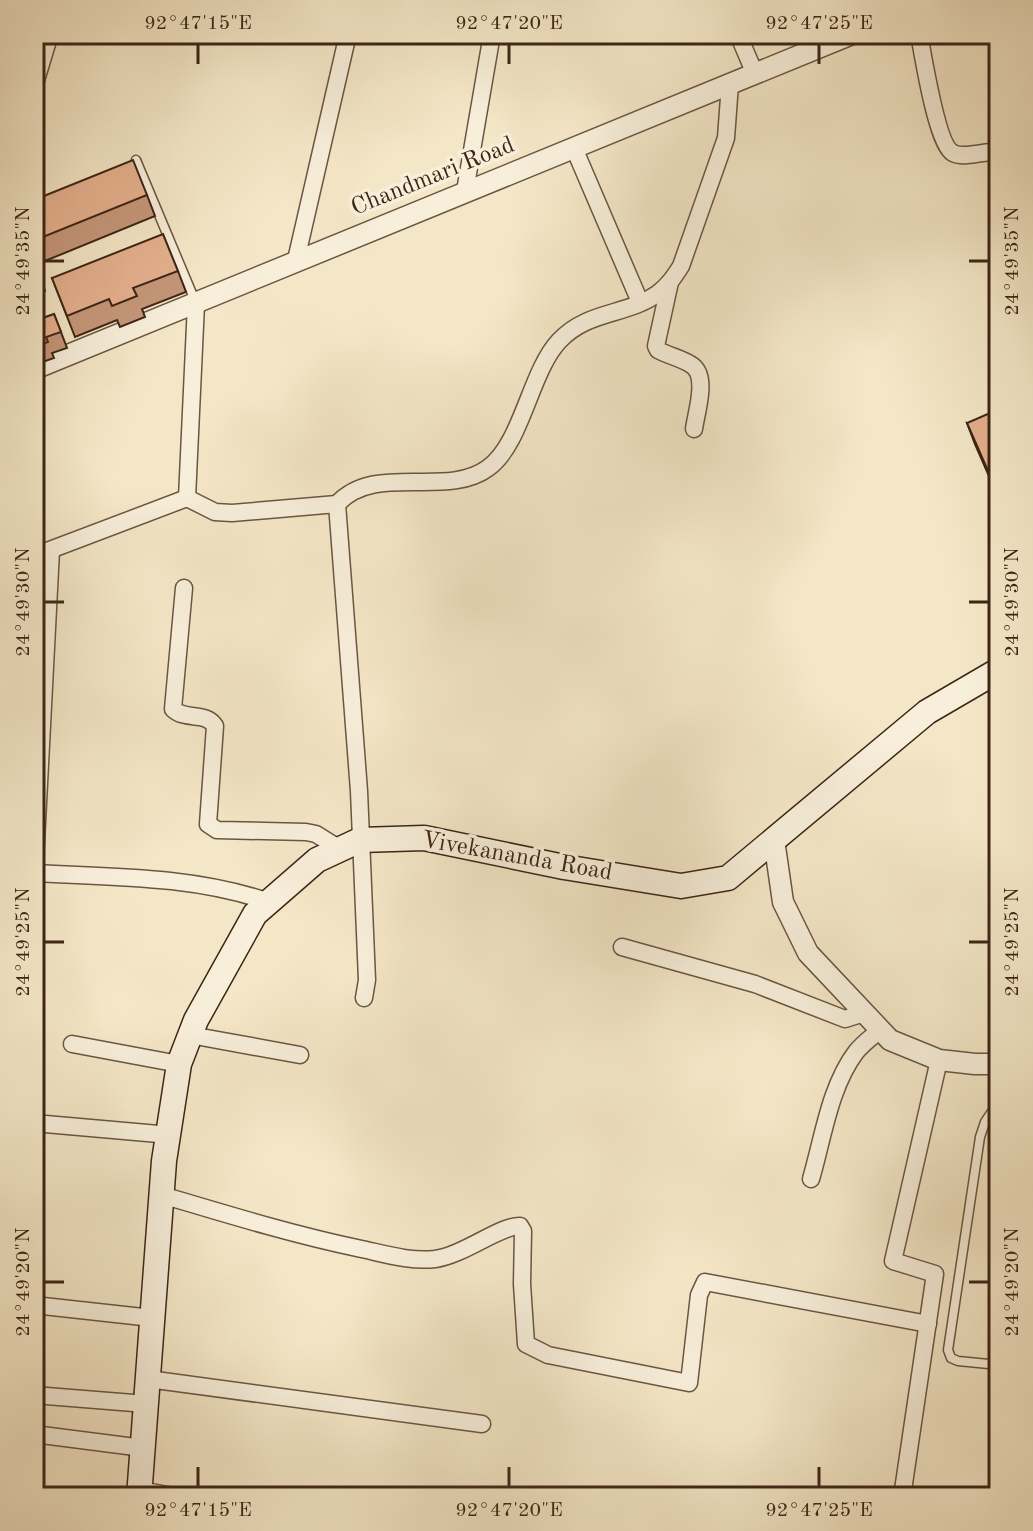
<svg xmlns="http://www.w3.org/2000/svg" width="1033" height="1531" viewBox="0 0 1033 1531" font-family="'Old Standard TT',serif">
<rect width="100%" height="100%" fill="#f4e7c7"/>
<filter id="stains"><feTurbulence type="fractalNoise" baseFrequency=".0025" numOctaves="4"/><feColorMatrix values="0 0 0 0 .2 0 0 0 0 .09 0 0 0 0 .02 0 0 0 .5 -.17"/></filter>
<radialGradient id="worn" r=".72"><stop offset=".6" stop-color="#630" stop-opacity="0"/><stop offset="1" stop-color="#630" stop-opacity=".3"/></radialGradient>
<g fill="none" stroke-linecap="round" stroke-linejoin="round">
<g stroke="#6b5642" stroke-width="11">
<g id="service">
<polyline points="136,160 196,303"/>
<polyline points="999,1101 985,1122 980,1137 948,1350 951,1358 958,1361 999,1365"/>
</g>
</g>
<g stroke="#6b5642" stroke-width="19">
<g id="minor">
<polyline points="738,34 755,74"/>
<path d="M 919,34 C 923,55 937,145 953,153 C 962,158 980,153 990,152"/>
<polyline points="34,87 50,34"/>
<polyline points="574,148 640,302"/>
<polyline points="465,191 492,34"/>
<polyline points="296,260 348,34"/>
<path d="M 670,282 L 656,346 L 658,350 C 669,356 684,359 693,366 C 708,378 696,413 694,429"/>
<polyline points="187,498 215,512 232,513 337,504"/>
<polyline points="34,556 187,498 196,304"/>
<path d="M 184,588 L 173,709 C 185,721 206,711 215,726 L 208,824 L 217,830 L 306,832 L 316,834 L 340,849"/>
<path d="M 34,873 C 112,877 195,876 269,902"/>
<polyline points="34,881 51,550"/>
<polyline points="622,947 755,984 845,1019 864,1013"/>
<path d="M 364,998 L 367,980 L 359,791 L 337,504 C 376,462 446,499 488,468 C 522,444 530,372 559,341 C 588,310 626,316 657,294 C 668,286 674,277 681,266 L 726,138 L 730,84"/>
<polyline points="190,1035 300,1055"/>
<polyline points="72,1044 179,1064"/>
<polyline points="34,1123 170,1135"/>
<path d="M 811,1179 C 823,1138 830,1086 856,1052 C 863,1043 872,1037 880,1030"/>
<path d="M 162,1195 C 226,1214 291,1234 357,1248 C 382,1253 409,1262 435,1259 C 464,1255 501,1225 520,1226 L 523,1231 L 522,1284 L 526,1344 L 548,1355 L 689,1383 L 699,1295 L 705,1282 L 928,1324"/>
<polyline points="34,1305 152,1318"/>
<polyline points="148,1379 482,1424"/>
<polyline points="34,1395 146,1404"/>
<polyline points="34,1434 143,1448"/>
<polyline points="139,1490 179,1497"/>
<polyline points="902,1497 935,1274 893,1261 939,1060"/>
</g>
</g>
<g stroke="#6b5642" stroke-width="23">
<g id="tertiary">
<polyline points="34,369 852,34"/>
<polyline points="774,840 783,902 808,953 890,1040 939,1060 975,1064 999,1064"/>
</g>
</g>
<g stroke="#3d2516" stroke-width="27">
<polyline id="secondary" points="139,1497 164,1161 179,1064 196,1020 255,914 317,860 360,840 424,838 564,867 681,886 728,878 927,712 999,670"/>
</g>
<use href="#service" stroke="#f8efdb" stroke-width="8"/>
<use href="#minor" stroke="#f8efdb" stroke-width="16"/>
<use href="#tertiary" stroke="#f8efdb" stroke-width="20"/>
<use href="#secondary" stroke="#f8efdb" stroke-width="24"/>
</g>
<g fill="#c5977a" stroke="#3d2516" stroke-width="2">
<polygon points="147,195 155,216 45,261 34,233 34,200"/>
<polygon points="34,259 45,291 35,295 43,318 54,314 67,348 52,353 54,358 34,365"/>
<polygon points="178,271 186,292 142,309 145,317 120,327 117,320 75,337 52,278"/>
<polygon points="967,423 999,432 999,499 975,444"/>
</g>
<g fill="#e5b08e" stroke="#3d2516" stroke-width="2">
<polygon points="133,160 147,195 38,239 34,231 34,200"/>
<polygon points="163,234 178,271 133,288 137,296 112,306 109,299 67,316 52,278"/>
<polygon points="34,259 40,275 34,277"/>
<polygon points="34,293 43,318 54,314 61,332 46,337 48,342 34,347"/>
<polygon points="990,413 999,432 999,496 967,423"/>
<polygon points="34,1494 65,1497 34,1497"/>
</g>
<path fill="none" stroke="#3d2516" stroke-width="3" d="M 198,44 L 198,64M 509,44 L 509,64M 819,44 L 819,64M 44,261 L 64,261M 969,261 L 989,261M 44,602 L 64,602M 969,602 L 989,602M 44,942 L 64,942M 969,942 L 989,942M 44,1282 L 64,1282M 969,1282 L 989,1282M 198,1467 L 198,1487M 509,1467 L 509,1487M 819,1467 L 819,1487"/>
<g text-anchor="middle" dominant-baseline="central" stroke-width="7" stroke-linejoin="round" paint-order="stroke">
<g font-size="24" fill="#3d2516" stroke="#f8efdb">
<text transform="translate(433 177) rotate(-22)">Chandmari Road</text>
<text transform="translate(517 857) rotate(10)">Vivekananda Road</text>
</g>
</g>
<rect width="1033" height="1531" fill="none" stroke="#f4e7c7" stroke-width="88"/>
<rect x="44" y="44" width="945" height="1443" fill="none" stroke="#3d2516" stroke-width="3"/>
<g font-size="20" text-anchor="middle" fill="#3d2516">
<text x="198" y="29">92°47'15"E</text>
<text x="509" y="29">92°47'20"E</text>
<text x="819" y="29">92°47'25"E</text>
<text transform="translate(22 261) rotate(-90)" y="7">24°49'35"N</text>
<text transform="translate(1011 261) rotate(-90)" y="7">24°49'35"N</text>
<text transform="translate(22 602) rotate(-90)" y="7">24°49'30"N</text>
<text transform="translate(1011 602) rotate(-90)" y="7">24°49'30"N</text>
<text transform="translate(22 942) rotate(-90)" y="7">24°49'25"N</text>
<text transform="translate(1011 942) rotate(-90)" y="7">24°49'25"N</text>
<text transform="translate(22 1282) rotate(-90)" y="7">24°49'20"N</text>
<text transform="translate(1011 1282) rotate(-90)" y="7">24°49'20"N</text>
<text x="198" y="1516">92°47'15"E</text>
<text x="509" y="1516">92°47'20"E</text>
<text x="819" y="1516">92°47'25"E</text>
</g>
<rect width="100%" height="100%" filter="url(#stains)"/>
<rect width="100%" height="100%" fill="url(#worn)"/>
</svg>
